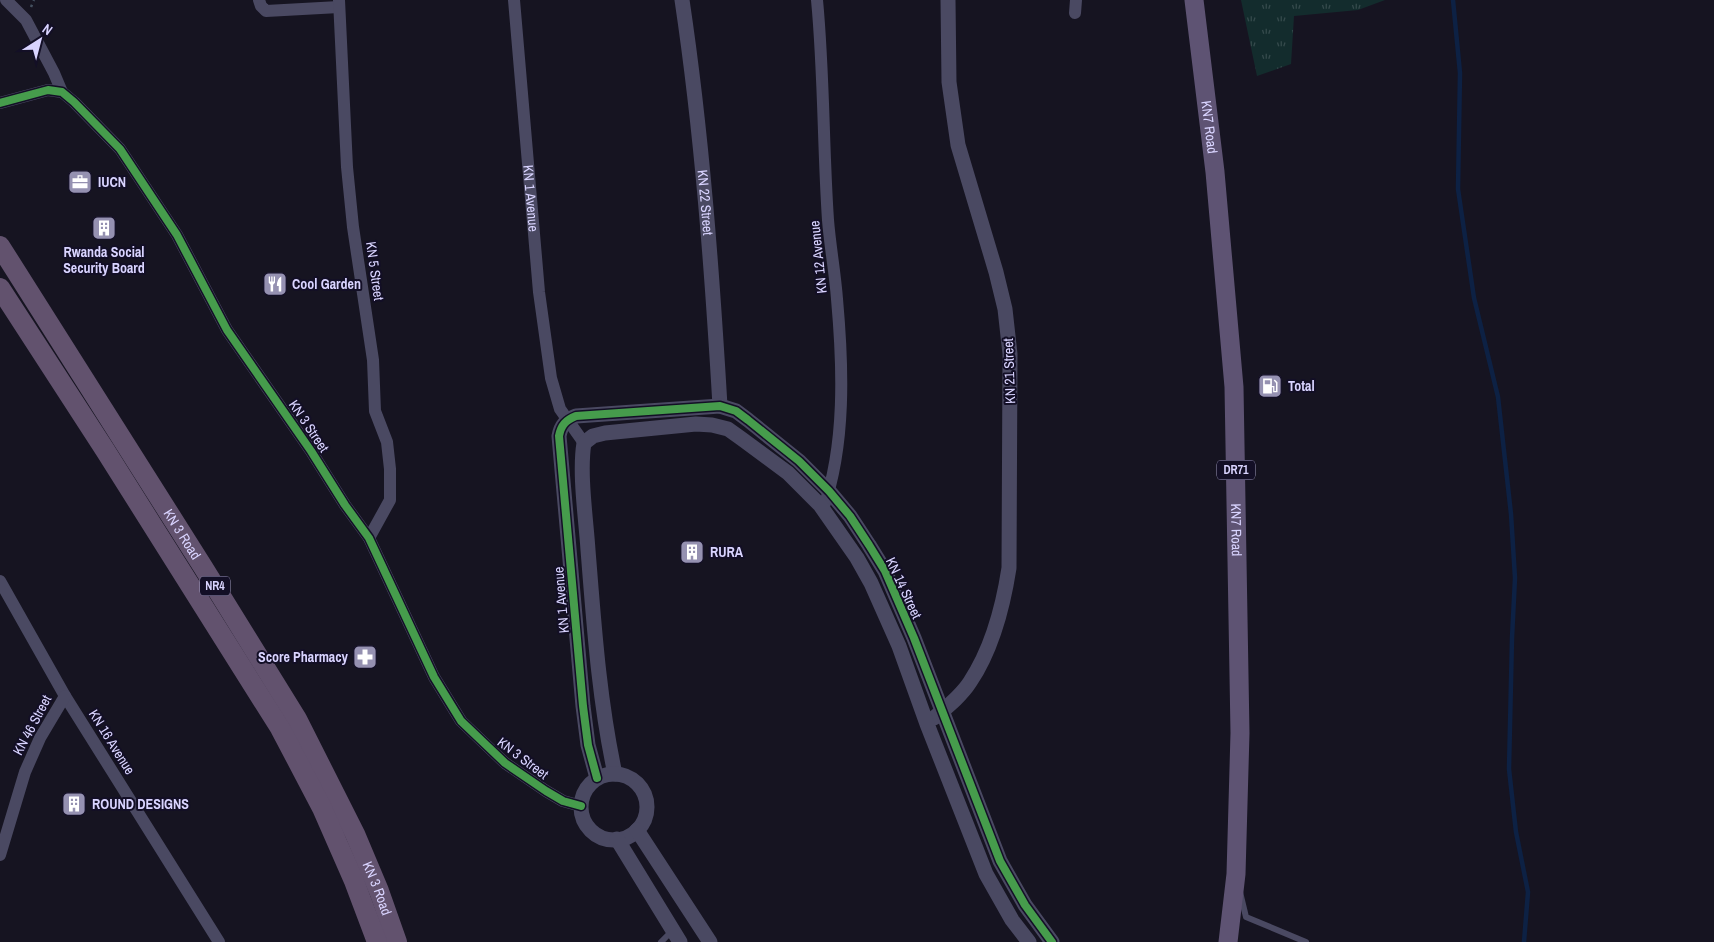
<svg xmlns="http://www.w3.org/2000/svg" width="1714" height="942" viewBox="0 0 1714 942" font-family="'Archivo Narrow',sans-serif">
<defs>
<pattern id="grass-tufts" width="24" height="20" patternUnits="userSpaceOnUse" patternTransform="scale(1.25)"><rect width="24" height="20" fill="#132c2d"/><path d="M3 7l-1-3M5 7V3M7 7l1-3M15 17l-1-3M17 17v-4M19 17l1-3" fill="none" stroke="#354a4c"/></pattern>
</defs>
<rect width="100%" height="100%" fill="#161421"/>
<polygon fill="url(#grass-tufts)" points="1241,0 1385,0 1358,10 1294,16 1291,64 1257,76"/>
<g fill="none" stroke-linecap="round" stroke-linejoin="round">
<polyline stroke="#0d2144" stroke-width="4.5" points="1453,0 1460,73 1458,189 1474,298 1498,397 1511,514 1515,578 1512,638 1509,769 1516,832 1528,892 1524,942"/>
<polyline stroke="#44505f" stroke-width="2.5" stroke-dasharray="2.5 4" stroke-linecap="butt" points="31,7 34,0"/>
<g stroke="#4a4962" stroke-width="6">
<polyline points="1240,892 1246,917 1306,942"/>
<polyline points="661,942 672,931"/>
</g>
<g stroke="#4a4962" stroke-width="12">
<polyline points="6,0 26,20 54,73 62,92"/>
<polyline points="259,0 261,6 266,11 339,7"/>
<polyline points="339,0 347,167 353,227 373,360 375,411 387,442 390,469 390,500 369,538"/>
<path id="s1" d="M 514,0 L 539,292 L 551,378 L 560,409 L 584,443"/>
<path d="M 817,0 C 824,73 823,146 828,220 C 830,246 835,272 837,299 C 843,366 846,445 823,509"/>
<polyline points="1075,13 1076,0"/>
<polyline points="0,103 48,90 62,92 74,102 120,149 177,235 227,330 311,451 345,505 369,538 434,677 461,721 505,763 546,791 563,801 581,806"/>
<polyline points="0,581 65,696 219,942"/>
<polyline points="0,855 25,772 40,738 65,696"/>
</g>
<g stroke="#4a4962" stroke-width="15">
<path id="s2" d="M 682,0 C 702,134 712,270 720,406"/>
<path d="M 934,718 C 947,707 961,696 970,682 C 992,649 1003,607 1009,568 L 1010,354 L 1005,309 L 996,272 L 958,145 L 949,82 L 948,0"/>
<path d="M 615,774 C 599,700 594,625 588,550 C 586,519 579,473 584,443 L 593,436 L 605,433 L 696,424 L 712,425 L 728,429 L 742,439 L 788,473 L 820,505 L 857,558 L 871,583 L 899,646 L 927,724 L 986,874 L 1012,920 L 1029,942"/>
<circle cx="614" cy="807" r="33"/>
<path d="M 597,778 L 588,745 L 583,706 L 559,436 C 561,425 566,420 576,416 L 720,406 L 736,411 L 748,420 L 799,461 L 829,491 L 850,516 L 869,545 L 885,571 L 914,638 L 1000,861 L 1025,905 L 1052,942"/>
<polyline points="637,830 710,942"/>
<polyline points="617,839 680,942"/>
</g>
<path stroke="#5e5373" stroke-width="19" id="s3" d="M 1194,0 L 1215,172 L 1234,387 L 1240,733 L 1236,874 L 1228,942"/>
<g stroke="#62526e" stroke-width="20">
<path id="s4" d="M 0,246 L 203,567 L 297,719 L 355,834 L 379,891 L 397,942"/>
<polyline points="0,288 105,450 280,728 322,808 354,881 377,942"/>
</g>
<g stroke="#130f26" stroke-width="11">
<g id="cycleway">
<polyline points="0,103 48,90 62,92 74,102 120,149 177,235 227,330 311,451 345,505 369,538 434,677 461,721 505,763 546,791 563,801 581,806"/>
<path d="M 597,778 L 588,745 L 583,706 L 559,436 C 561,425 566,420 576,416 L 720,406 L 736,411 L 748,420 L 799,461 L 829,491 L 850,516 L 869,545 L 885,571 L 914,638 L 1000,861 L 1025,905 L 1052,942"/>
</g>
</g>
<use href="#cycleway" stroke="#469c4c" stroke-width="8"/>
</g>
<defs>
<g id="office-square" transform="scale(1.25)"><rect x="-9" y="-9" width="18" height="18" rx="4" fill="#9591b1" stroke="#130f26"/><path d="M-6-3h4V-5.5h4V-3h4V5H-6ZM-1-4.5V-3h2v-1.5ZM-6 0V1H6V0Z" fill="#fff"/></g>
<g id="building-square" transform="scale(1.25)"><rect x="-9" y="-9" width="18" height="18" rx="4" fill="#9591b1" stroke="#130f26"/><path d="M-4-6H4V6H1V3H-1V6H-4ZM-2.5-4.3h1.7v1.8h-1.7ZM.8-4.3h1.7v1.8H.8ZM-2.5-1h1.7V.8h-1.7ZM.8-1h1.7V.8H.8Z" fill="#fff"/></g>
<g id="restaurant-square" transform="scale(1.25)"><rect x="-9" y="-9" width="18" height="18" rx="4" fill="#9591b1" stroke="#130f26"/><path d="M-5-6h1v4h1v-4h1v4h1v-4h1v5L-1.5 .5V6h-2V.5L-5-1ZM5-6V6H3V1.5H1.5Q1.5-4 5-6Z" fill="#fff"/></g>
<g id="fuel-square" transform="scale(1.25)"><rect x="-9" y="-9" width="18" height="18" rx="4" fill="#9591b1" stroke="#130f26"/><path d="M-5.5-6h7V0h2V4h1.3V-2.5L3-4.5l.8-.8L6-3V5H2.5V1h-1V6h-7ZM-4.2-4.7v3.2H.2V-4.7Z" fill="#fff"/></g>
<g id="pharmacy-square" transform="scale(1.25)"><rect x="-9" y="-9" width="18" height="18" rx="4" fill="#9591b1" stroke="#130f26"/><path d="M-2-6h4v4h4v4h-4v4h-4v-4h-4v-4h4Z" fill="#fff"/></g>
</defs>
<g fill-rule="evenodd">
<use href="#office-square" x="80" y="182"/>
<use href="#building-square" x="104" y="228"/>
<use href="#restaurant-square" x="275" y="284"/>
<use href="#fuel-square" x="1270" y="386"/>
<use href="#building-square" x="692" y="552"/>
<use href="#pharmacy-square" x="365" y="657"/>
<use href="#building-square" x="74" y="804"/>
</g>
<g text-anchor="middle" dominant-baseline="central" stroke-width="4" stroke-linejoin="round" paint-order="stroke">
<g fill="#130f26" stroke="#9e99be" stroke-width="1">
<rect x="1217" y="460.5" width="38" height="19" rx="4"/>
<rect x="200" y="576.5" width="30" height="19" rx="4"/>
</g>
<g font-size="12" font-weight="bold" fill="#d9d4ff">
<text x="1236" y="470">DR71</text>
<text x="215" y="586">NR4</text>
</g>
<g font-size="14" fill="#d9d4ff" stroke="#130f26">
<text stroke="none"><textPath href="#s3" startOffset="128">KN7 Road</textPath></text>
<text stroke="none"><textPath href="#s1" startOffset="199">KN 1 Avenue</textPath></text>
<text stroke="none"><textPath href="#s2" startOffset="204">KN 22 Street</textPath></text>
<text transform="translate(818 257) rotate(-96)">KN 12 Avenue</text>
<text transform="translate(375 271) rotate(82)">KN 5 Street</text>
<text transform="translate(1009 371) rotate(-92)">KN 21 Street</text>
<text transform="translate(309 426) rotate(56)">KN 3 Street</text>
<text stroke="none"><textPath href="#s3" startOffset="532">KN7 Road</textPath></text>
<text stroke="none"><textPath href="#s4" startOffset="341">KN 3 Road</textPath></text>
<text transform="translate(904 588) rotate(65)">KN 14 Street</text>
<text transform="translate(561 600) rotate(-95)">KN 1 Avenue</text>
<text transform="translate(32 725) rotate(-62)">KN 46 Street</text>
<text transform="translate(112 742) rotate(58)">KN 16 Avenue</text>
<text transform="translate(523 758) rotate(37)">KN 3 Street</text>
<text stroke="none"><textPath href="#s4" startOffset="746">KN 3 Road</textPath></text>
</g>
<g font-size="14" font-weight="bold" fill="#d9d4ff" stroke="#130f26" text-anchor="start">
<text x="98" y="182">IUCN</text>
<text x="104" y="252" text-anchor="middle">Rwanda Social<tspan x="104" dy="16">Security Board</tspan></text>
<text x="292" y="284">Cool Garden</text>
<text x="1288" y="386">Total</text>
<text x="710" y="552">RURA</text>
<text x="348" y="657" text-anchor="end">Score Pharmacy</text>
<text x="92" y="804">ROUND DESIGNS</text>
</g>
</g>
<g transform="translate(40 40) rotate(36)" stroke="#130f26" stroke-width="4" paint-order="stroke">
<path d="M0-4L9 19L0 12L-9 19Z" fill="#d9d4ff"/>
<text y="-8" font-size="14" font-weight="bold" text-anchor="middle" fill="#d9d4ff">N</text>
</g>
</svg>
